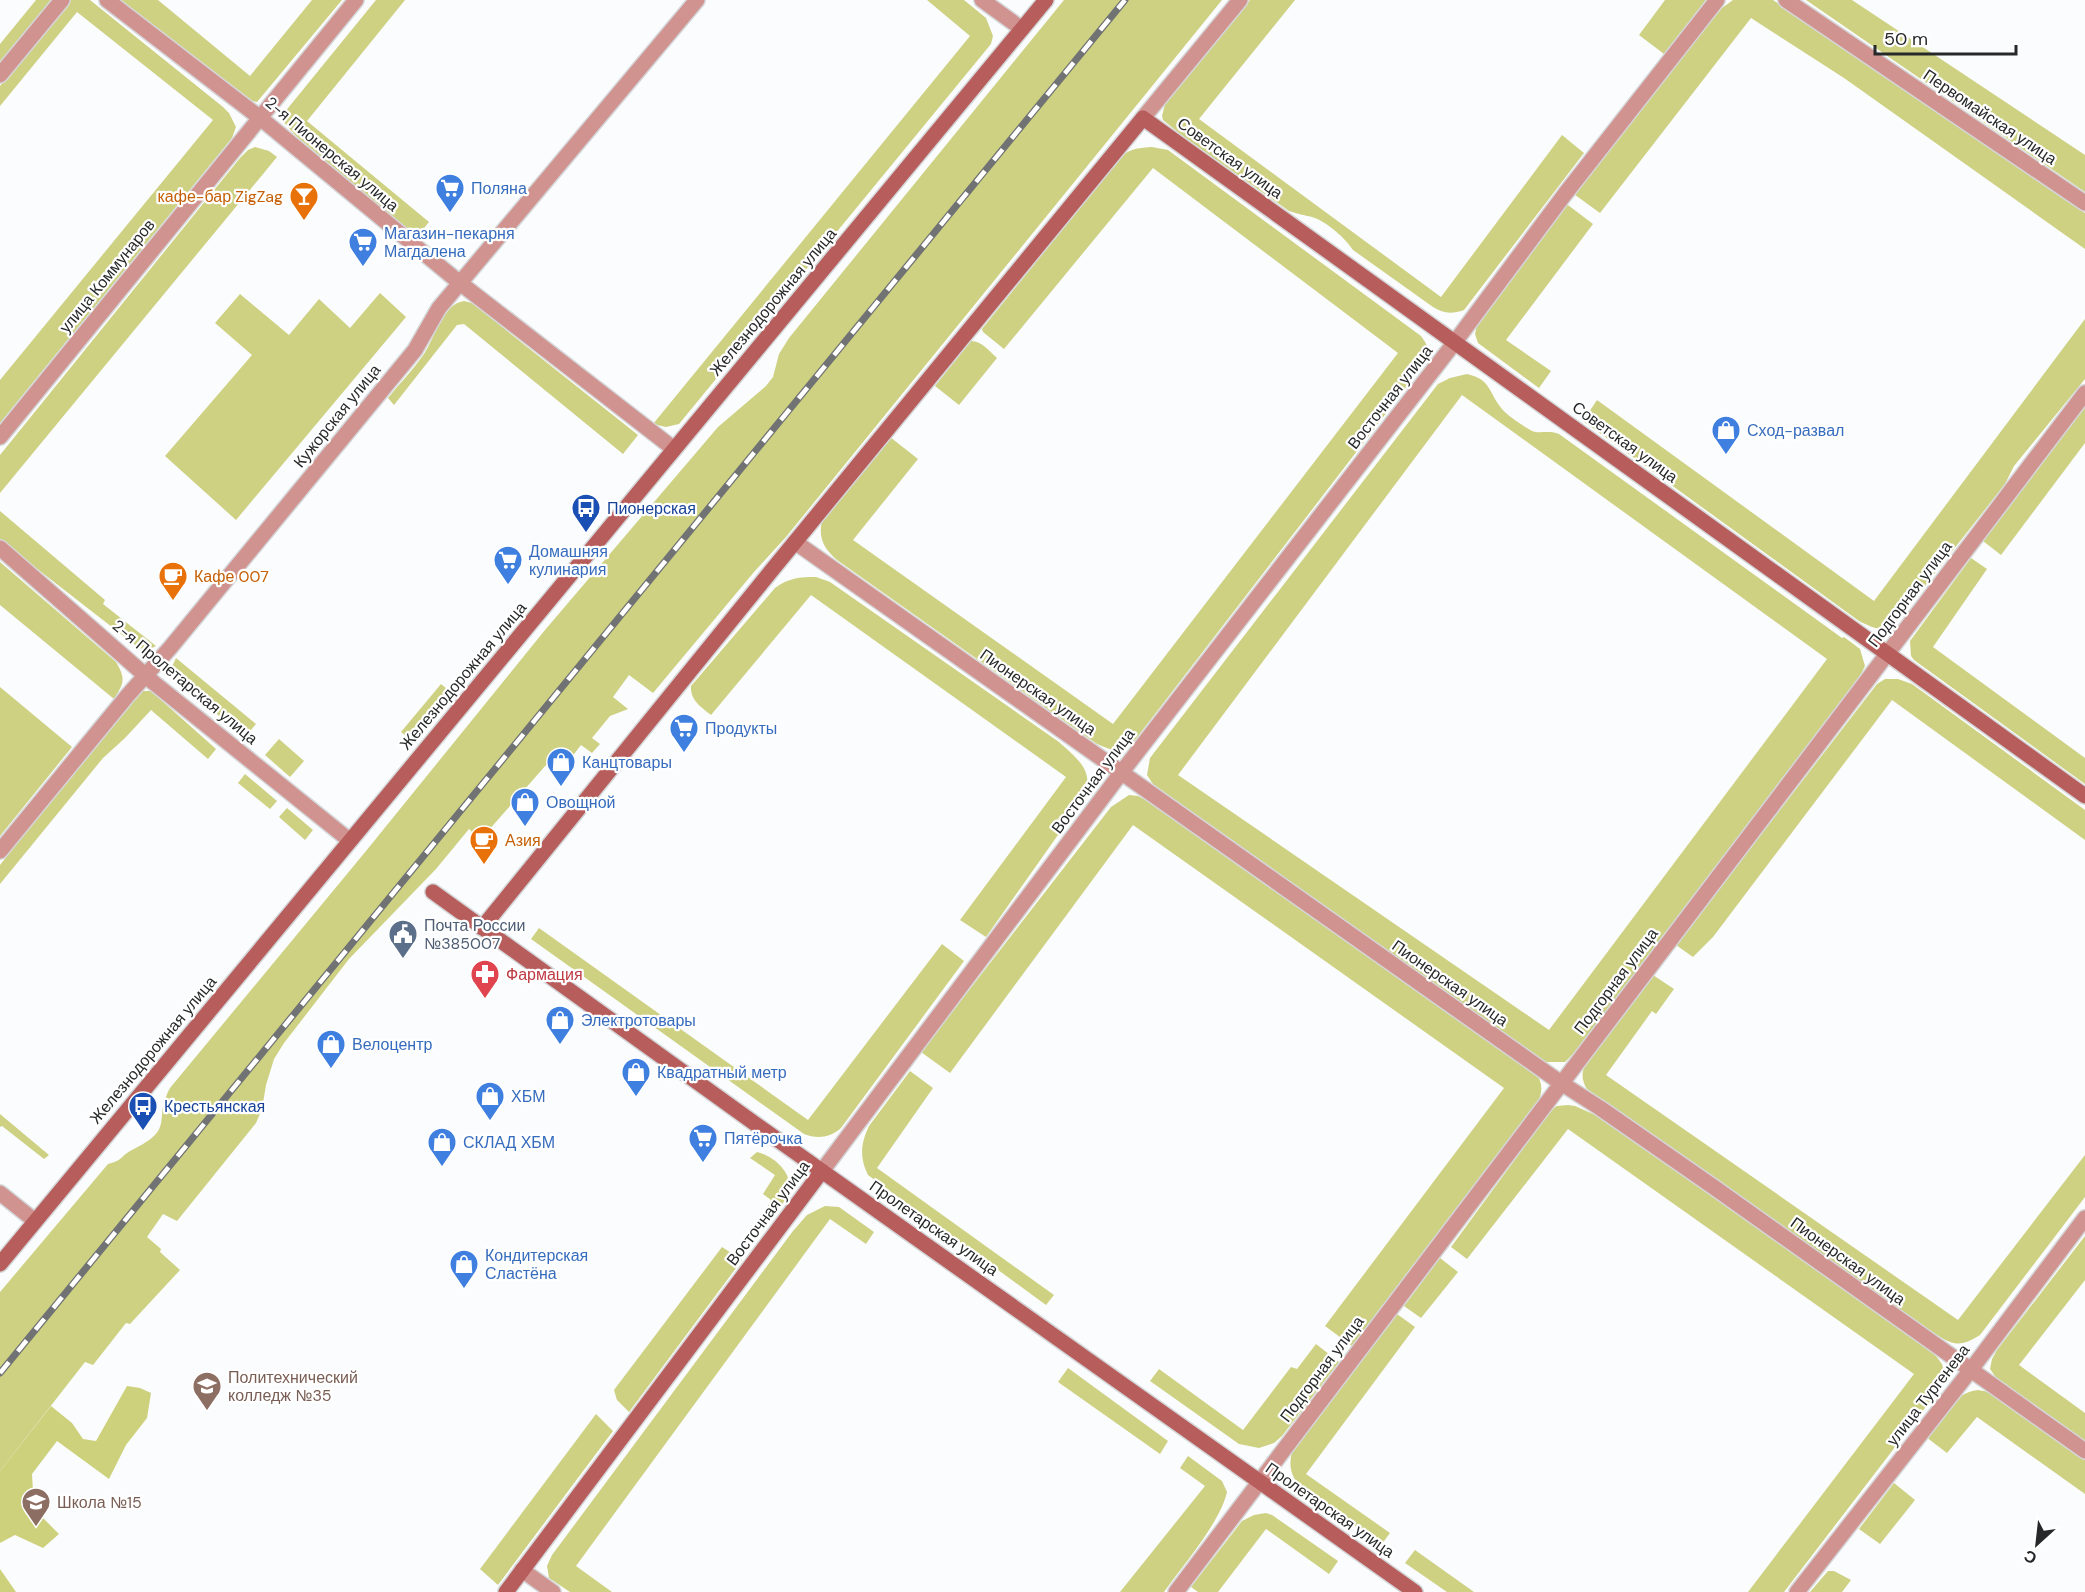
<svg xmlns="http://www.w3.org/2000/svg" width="2085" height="1592" viewBox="0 0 2085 1592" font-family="'DM Sans',sans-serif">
<rect width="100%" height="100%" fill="#fafcfe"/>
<g fill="#ced182" fill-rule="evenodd">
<polygon points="36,0 54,0 0,67 0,44"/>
<polygon points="69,0 90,0 223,107 229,113 236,127 232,138 0,423 0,380 213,120 77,12 0,106 0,86"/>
<polygon points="116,0 158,0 250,76 312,0 342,0 257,102 248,100"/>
<polygon points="376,0 405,0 307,121 429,222 417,237 295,135 283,121 284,113"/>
<polygon points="927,0 964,0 986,18 993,36 991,44 679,424 666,427 653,424 970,36"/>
<path d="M 1064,0 L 1222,0 L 786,537 L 754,572 L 653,693 L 629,675 L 613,697 L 628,709 L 610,716 L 592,738 L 600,744 L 592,753 L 581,745 L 558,775 L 546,765 L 480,840 L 469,829 L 436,869 L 349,959 L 284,1043 L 274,1059 L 266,1085 L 262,1109 L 256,1123 L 177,1221 L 163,1214 L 147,1237 L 161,1249 L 160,1252 L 180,1270 L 130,1324 L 126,1323 L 93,1365 L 85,1362 L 0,1471 L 0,1292 L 108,1164 C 124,1160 120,1156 132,1150 C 177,1128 152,1121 170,1088 L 366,851 L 545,630 L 718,427 L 766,386 L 773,377 L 779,354 L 789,338 Z"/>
<path d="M 1250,0 L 1295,0 L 1199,119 L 1441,297 L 1562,135 L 1584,153 L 1464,310 C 1452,314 1444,314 1433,307 L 1353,250 C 1345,238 1326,221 1312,217 C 1304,215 1298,214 1289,211 L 1184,137 L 1163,120 L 1162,116 L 1165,104 Z"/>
<polygon points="1665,0 1706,0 1664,54 1639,35"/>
<polygon points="1733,0 1773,0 2085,213 2085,249 1844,78 1751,18 1600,213 1571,192 1722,8"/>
<polygon points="1806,0 1852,0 2085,155 2085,192"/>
<polygon points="255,147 269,151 277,157 0,493 0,455 240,158 248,150"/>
<path d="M 1152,147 L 1168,150 L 1421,336 C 1427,344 1430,350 1427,360 L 1135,740 C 1122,755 1114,751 1097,744 L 837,560 C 824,549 818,538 822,521 L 890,437 L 918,459 L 853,540 L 1113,724 L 1398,353 L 1153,168 L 1004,349 L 983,332 L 982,329 L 1121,157 C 1130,148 1140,148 1152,147 Z"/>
<polygon points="1564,202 1593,224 1506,340 1551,371 1539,388 1478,343 1475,334 1477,325"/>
<polygon points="380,293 406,317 236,520 165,456 252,355 215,323 240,294 289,335 319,299 350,328"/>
<path d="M 464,301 L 472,303 L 638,435 L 623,454 L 464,324 L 457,325 L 394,405 L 388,398 C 400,383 413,370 424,354 C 435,338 442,304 464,301 Z"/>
<path d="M 2085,319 L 2085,379 L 2014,466 L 2005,484 L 1895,624 C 1882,633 1871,627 1859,621 L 1583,421 L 1597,400 L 1874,601 Z"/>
<path d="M 971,341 C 982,341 990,352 997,358 L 959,405 L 935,386 Z"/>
<path d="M 1467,374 C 1492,380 1488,392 1502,409 C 1508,416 1523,426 1532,431 C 1538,434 1549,430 1559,434 L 1842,638 L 1844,637 L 1860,649 L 1865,666 L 1860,676 L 1578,1049 L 1565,1062 L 1545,1062 L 1532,1053 L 1164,792 L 1153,784 L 1147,775 L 1150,758 L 1438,384 L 1450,378 ZM 1462,395 L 1827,659 L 1549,1030 L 1178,775 Z"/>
<polygon points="2085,407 2085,443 2001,555 1983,541"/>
<polygon points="0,511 105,600 103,604 156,646 148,650 139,648 0,540"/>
<polygon points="1971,558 1987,569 1933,647 2085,758 2085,784 1914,660 1911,656 1910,641"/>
<path d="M 0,562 L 116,662 C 126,679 124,683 114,699 L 0,605 Z"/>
<path d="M 816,577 L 830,582 L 1059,742 C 1078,760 1095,770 1084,798 L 986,937 L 960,920 L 1066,777 L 811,595 L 711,715 C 701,707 690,700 691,686 L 775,588 C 788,578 800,577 816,577 Z"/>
<polygon points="176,658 256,724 245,737 170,676 169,673"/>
<polygon points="1885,679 1898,679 1912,684 2085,810 2085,840 1892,700 1713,937 1693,957 1676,945 1877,684"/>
<polygon points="441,684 452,693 412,741 401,732"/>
<polygon points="0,687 72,747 0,836"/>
<polygon points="141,691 151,691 216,749 208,759 151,710 125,738 103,758 0,884 0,865 129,702"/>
<polygon points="279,739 304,761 290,777 265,755"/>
<polygon points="245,774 277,801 270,809 238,783"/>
<path d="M 1129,795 L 1138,796 L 1157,806 L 1535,1072 C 1542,1081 1543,1089 1539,1100 L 1352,1346 L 1325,1326 L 1504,1088 L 1133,825 L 950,1073 L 921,1052 L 1111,807 Z"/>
<polygon points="287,808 313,830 305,840 279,817"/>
<path d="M 539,928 L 808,1120 L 942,944 L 964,961 L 841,1128 C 830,1138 817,1139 804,1134 L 531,939 Z"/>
<path d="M 1653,975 L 1674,989 L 1656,1014 L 1652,1011 L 1606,1075 L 1958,1320 L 2085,1155 L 2085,1197 L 1980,1335 C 1957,1350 1950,1343 1929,1330 L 1587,1089 C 1583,1083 1581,1075 1584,1068 Z"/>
<path d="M 910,1071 L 933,1088 L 877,1168 L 1054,1295 L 1046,1305 L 868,1175 C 859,1157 861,1143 869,1126 Z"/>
<polygon points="1568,1105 1575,1106 1602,1118 1933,1352 1942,1364 1945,1375 1938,1391 1784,1592 1748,1592 1914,1374 1568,1129 1467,1259 1451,1247 1552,1109 1557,1106"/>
<polygon points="0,1114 49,1155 44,1159 2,1126 0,1127"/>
<path d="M 757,1152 C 776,1157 795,1175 788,1195 C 785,1201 780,1207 776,1212 L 768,1206 L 771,1200 L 763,1194 L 775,1175 L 750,1158 Z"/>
<polygon points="825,1206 839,1207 874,1232 866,1244 830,1219 576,1566 612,1592 570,1592 549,1578 547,1566 552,1555 793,1231 807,1215"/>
<polygon points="2085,1236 2085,1280 2019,1365 2085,1413 2085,1441 1997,1379 1990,1369 1992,1359 1997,1350"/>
<polygon points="722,1247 742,1260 629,1412 617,1400 614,1390"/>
<polygon points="1440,1258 1458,1272 1421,1318 1404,1306"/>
<path d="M 1397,1314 L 1415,1327 L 1306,1474 L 1390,1533 L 1381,1545 L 1298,1484 C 1290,1473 1289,1464 1292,1452 Z"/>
<polygon points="1316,1344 1339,1362 1282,1436 1274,1443 1259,1448 1239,1444 1150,1381 1159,1369 1243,1430 1291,1367 1297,1369"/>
<polygon points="1068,1368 1168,1441 1160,1454 1058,1382"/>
<path d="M 1978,1390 L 1989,1392 L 2085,1460 L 2085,1494 L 1977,1417 L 1947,1453 L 1926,1437 C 1940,1418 1953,1393 1978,1390 Z"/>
<polygon points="596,1414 613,1431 498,1585 480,1569"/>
<path d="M 1188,1456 L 1222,1481 L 1227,1492 C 1220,1523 1183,1565 1164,1592 L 1120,1592 L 1205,1486 L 1180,1468 Z"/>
<polygon points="1894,1483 1915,1500 1880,1544 1859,1529"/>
<polygon points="1266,1513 1272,1515 1338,1561 1329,1574 1266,1529 1218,1592 1198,1592 1191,1587 1242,1521 1254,1515"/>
<polygon points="1415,1550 1474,1592 1447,1592 1405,1563"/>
<polygon points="1828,1571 1834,1571 1851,1580 1842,1592 1810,1592"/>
</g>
<g fill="#ced17b">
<polygon points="127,1386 140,1388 151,1393 147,1418 126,1445 109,1479 57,1441 32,1474 34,1509 59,1534 43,1548 15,1535 0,1543 0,1471 51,1406 72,1423 83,1439 96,1441"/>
<polygon points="0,1569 16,1592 0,1592"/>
</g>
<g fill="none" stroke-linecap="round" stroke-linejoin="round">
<g stroke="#d4d6d8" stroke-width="18">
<g id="street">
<polyline points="107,0 259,117 460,283 674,449"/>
<polyline points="982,0 1022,29"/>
<polyline points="1786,0 2085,203"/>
<polyline points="0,75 62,0"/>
<polyline points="1143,118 1240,0"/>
<polyline points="0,437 356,0"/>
<polyline points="795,542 1561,1083 1600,1108 1715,1188 2085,1451"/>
<polyline points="0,548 154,683 349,840"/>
<polyline points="0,851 128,695 170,648 415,350 439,308 460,283 697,0"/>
<polyline points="822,1171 1121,773 1455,342 1565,194 1717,0"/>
<polyline points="0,1193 35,1221"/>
<polyline points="522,1570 553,1592"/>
<polyline points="1176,1592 2085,393"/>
<polyline points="1797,1592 1970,1371 2085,1218"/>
</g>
</g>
<g stroke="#d4d6d8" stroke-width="18">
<g id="secondary">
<polyline points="433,892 754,1123 1415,1592"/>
<polyline points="482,928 772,570 1143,118 2085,796"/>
<polyline points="0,1264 1046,0"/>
<polyline points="506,1592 822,1171"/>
</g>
</g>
<use href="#street" stroke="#d19390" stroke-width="15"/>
<use href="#secondary" stroke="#b75e5d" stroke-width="15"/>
<g stroke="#707273" stroke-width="7">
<polyline id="rail" points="0,1373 1125,0"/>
</g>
<use href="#rail" stroke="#fff" stroke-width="4.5" stroke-dasharray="14" stroke-linecap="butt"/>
</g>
<defs>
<g id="supermarket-pin" transform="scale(1.5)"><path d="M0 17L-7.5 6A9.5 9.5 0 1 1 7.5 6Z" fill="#3f7fe0" stroke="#fff"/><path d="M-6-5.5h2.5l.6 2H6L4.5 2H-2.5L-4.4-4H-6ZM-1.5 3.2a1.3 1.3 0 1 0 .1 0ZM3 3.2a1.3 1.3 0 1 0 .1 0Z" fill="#fff"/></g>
<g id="bar-pin" transform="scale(1.5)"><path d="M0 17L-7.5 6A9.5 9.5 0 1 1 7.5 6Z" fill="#e8710a" stroke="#fff"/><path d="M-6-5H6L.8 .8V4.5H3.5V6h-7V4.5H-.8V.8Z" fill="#fff"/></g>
<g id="shop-pin" transform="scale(1.5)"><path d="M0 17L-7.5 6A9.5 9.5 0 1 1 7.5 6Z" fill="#3f7fe0" stroke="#fff"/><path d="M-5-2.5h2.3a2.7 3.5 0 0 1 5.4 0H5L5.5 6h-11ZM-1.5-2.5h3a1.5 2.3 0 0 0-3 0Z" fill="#fff"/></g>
<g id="bus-pin" transform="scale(1.5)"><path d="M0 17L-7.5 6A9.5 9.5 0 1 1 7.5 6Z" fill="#1a4fb4" stroke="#fff"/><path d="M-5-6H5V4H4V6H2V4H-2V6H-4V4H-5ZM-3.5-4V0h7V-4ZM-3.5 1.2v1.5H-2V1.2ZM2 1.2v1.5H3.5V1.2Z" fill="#fff"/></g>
<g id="cafe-pin" transform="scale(1.5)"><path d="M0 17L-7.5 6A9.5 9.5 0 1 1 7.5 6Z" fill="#e8710a" stroke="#fff"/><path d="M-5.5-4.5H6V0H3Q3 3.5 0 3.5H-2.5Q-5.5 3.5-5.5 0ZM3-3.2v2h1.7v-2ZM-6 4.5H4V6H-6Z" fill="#fff"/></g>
<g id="civic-pin" transform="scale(1.5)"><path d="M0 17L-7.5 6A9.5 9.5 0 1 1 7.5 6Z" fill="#5c6f8a" stroke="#fff"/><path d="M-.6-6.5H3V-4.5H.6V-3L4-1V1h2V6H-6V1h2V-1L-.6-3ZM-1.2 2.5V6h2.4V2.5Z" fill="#fff"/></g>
<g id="pharmacy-pin" transform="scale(1.5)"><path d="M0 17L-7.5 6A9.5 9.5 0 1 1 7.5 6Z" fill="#e0444e" stroke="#fff"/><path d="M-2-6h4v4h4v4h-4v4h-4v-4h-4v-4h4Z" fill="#fff"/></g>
<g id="university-pin" transform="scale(1.5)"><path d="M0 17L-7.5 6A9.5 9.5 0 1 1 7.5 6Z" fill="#8d6e63" stroke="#fff"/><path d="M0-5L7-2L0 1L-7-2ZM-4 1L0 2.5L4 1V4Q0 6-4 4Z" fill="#fff"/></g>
<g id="school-pin" transform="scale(1.5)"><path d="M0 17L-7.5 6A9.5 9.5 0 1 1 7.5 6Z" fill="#8d6e63" stroke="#fff"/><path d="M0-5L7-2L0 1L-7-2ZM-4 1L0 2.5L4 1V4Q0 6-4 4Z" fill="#fff"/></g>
</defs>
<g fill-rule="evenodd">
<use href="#supermarket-pin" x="450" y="188"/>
<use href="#bar-pin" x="304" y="196"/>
<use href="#supermarket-pin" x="363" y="242"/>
<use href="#shop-pin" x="1726" y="430"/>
<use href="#bus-pin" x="586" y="508"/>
<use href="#supermarket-pin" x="508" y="560"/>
<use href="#cafe-pin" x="173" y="576"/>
<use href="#supermarket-pin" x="684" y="728"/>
<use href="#shop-pin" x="561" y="762"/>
<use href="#shop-pin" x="525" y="802"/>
<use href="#cafe-pin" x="484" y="840"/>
<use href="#civic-pin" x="403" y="934"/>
<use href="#pharmacy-pin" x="485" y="974"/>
<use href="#shop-pin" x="560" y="1020"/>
<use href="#shop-pin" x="331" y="1044"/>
<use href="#shop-pin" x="636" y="1072"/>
<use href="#shop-pin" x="490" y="1096"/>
<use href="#bus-pin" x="143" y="1106"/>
<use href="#supermarket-pin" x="703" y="1138"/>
<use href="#shop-pin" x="442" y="1142"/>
<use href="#shop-pin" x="464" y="1264"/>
<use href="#university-pin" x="207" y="1386"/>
<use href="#school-pin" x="36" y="1502"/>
</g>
<g text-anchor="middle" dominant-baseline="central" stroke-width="4.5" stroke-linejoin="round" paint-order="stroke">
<g font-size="16" fill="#272829" stroke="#fff">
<text transform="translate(1990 117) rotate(34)">Первомайская улица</text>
<text transform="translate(332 154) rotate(40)">2-я Пионерская улица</text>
<text transform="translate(1230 158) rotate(36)">Советская улица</text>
<text transform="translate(107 276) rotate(-51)">улица Коммунаров</text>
<text transform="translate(773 302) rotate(-50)">Железнодорожная улица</text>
<text transform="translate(1390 397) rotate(-52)">Восточная улица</text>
<text transform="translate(337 416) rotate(-51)">Кужорская улица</text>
<text transform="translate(1625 442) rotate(36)">Советская улица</text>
<text transform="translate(1910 594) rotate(-53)">Подгорная улица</text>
<text transform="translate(463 676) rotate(-50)">Железнодорожная улица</text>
<text transform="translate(185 682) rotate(40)">2-я Пролетарская улица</text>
<text transform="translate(1038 692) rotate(35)">Пионерская улица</text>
<text transform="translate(1093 781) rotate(-53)">Восточная улица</text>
<text transform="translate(1616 981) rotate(-53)">Подгорная улица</text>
<text transform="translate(1450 983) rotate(35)">Пионерская улица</text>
<text transform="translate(153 1050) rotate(-50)">Железнодорожная улица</text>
<text transform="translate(768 1213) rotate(-53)">Восточная улица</text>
<text transform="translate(934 1228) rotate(35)">Пролетарская улица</text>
<text transform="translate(1848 1261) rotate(36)">Пионерская улица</text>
<text transform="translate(1322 1369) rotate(-53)">Подгорная улица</text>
<text transform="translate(1928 1395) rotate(-52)">улица Тургенева</text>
<text transform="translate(1330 1510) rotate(35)">Пролетарская улица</text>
</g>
<g font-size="16" fill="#366cbe" stroke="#fff" text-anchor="start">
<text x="471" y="188">Поляна</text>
<text x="384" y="233">Магазин-пекарня<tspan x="384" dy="18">Магдалена</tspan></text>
<text x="1747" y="430">Сход-развал</text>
<text x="529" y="551">Домашняя<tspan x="529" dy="18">кулинария</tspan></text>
<text x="705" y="728">Продукты</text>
<text x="582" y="762">Канцтовары</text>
<text x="546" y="802">Овощной</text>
<text x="581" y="1020">Электротовары</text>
<text x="352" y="1044">Велоцентр</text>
<text x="657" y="1072">Квадратный метр</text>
<text x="511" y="1096">ХБМ</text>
<text x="724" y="1138">Пятёрочка</text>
<text x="463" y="1142">СКЛАД ХБМ</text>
<text x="485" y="1255">Кондитерская<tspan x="485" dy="18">Сластёна</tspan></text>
</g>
<g font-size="16" fill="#c56008" stroke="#fff" text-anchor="start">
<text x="283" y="196" text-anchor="end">кафе-бар ZigZag</text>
<text x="194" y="576">Кафе 007</text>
<text x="505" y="840">Азия</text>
</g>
<g font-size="16" fill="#164399" stroke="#fff" text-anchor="start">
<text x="607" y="508">Пионерская</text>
<text x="164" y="1106">Крестьянская</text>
</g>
<g font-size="16" fill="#4e5e75" stroke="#fff" text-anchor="start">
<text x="424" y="925">Почта России<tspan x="424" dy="18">№385007</tspan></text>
</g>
<g font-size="16" fill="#be3a42" stroke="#fff" text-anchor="start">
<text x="506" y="974">Фармация</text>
</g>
<g font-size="16" fill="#785e54" stroke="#fff" text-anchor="start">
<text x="228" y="1377">Политехнический<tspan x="228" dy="18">колледж №35</tspan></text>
<text x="57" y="1502">Школа №15</text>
</g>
</g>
<g transform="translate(2037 1544) rotate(207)" stroke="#ffffff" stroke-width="4.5" paint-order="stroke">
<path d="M0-4.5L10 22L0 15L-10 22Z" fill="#272829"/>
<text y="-9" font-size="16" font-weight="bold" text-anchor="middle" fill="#272829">С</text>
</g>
<path d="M1875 45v9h141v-9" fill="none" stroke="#272829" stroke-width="3"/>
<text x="1884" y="45" font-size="18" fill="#272829" stroke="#ffffff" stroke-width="4.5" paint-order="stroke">50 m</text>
</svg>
